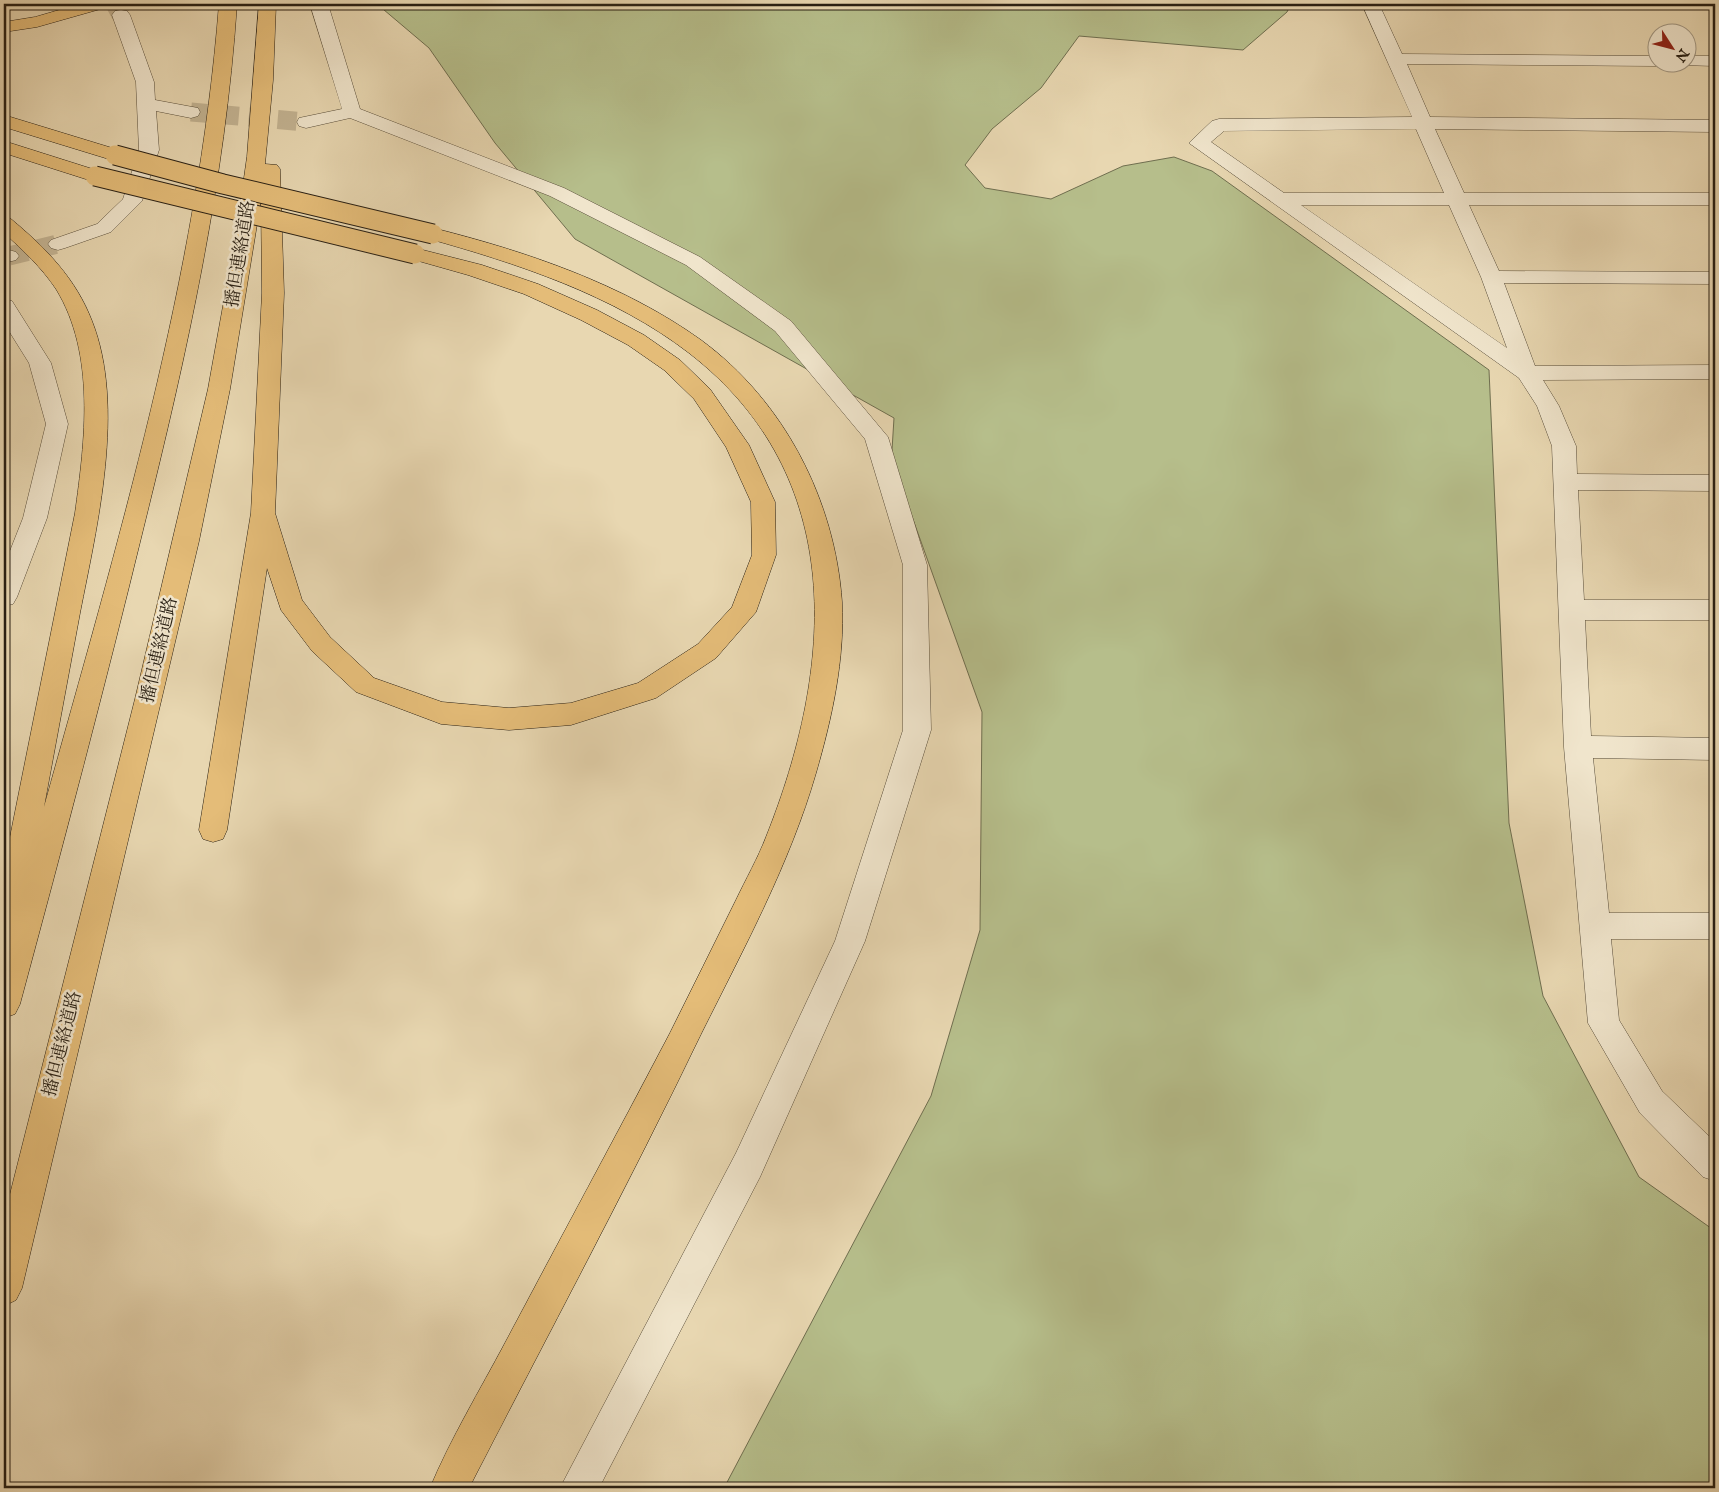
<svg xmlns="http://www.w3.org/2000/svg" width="1719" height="1492" viewBox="0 0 1719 1492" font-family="'IM FELL English','Noto Serif JP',serif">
<rect width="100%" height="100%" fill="#e8d7b1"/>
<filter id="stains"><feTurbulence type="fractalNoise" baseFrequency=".004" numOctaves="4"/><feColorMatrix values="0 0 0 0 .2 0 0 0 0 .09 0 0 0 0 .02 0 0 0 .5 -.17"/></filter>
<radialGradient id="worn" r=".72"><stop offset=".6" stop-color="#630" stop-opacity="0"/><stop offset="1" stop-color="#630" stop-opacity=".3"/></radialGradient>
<polygon fill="#b6be8b" stroke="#6f6e4f" points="377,4 1291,4 1287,12 1243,50 1079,36 1041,88 992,129 965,165 985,188 1051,199 1123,166 1174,157 1212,171 1489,370 1509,823 1543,996 1639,1177 1715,1231 1715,1488 724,1488 931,1096 980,930 982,712 910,511 889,498 894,418 575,239 495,143 429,48"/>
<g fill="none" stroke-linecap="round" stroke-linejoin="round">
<g stroke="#c2b291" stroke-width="19" stroke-dasharray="19 10" stroke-linecap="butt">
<polyline points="115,4 121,15"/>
<polyline points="191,112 306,122"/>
<polyline points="9,256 58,244"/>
</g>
<g stroke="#584d3a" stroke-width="1">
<g id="minor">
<polygon points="310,4 328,4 360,109 564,188 700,257 791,321 888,437 927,565 931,730 865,941 760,1177 599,1488 560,1488 736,1153 835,941 903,730 903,565 865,439 775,331 686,265 550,196 350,118 306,128 299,126 297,122 299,118 342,109"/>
<path d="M 1362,4 L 1379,4 L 1402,54 L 1656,56 L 1656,62 L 1664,62 L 1656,66 L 1407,64 L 1430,117 L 1715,120 L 1715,132 L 1435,129 L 1464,193 L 1715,193 L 1715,205 L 1469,205 L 1499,271 L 1715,272 L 1715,284 L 1504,283 L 1535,366 L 1715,365 L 1715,379 L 1543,380 L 1559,406 L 1576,446 L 1577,474 L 1715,475 L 1715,491 L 1578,490 L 1584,600 L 1715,600 L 1715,620 L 1585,620 L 1591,736 L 1715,738 L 1715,760 L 1593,758 L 1609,913 L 1715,913 L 1715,939 L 1611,939 L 1619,1020 L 1662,1091 L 1715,1142 L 1715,1181 L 1703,1177 L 1640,1113 L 1588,1023 L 1564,747 L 1552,446 L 1537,406 L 1519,378 L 1189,143 L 1212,121 L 1219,119 L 1412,117 ZM 1416,129 L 1444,193 L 1284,193 L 1211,142 L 1224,131 ZM 1301,205 L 1449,205 L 1481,277 L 1507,348 Z"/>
<polygon points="121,10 127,11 130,15 154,82 155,100 198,108 200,112 198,116 191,118 156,111 159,150 142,201 111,232 65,248 58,250 51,248 48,244 51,240 97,224 123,199 139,150 136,82 112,15 115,11"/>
<polygon points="1686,56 1715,56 1715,66 1680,65 1678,62 1686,62"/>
<polygon points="9,250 16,252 19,256 16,260 4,263 4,251"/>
<polygon points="4,299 12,301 51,363 68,424 47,518 17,597 13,604 4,606 4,566 23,518 46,424 29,363 4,323"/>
</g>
</g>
<g stroke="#281f13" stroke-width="1">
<g id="motorway">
<polygon points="80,4 107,4 104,8 37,27 4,32 4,22 35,17"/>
<path d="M 219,4 L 237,4 C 225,182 187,353 144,526 C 105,686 63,845 20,1004 L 15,1014 L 4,1018 L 4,867 L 75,513 C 85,441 96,354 56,289 C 42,268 23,250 4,233 L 4,217 L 11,219 C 46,248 76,279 92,321 C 126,407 97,526 80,613 C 68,678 56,742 44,807 C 117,545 198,276 219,4 Z"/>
<polygon points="259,4 276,4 273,80 265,164 277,165 280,169 284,293 275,513 302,600 330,637 374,678 442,702 509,708 571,703 638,683 698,644 732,607 752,555 751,502 726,447 694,399 664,370 628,345 581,320 524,294 468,275 408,258 405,254 408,250 415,248 482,265 538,284 597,310 644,335 680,360 710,389 749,445 775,502 776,555 756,612 716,658 656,698 571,725 509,730 441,724 356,692 312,651 281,610 267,568 227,830 223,839 213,842 203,839 199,830 251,513 262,293 261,200 230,389 199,541 22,1288 16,1300 4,1306 4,1218 135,699 208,389 236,234 247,157"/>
<polygon points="4,115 122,151 125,155 122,159 115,161 4,127"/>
<polygon points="4,141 102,172 105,176 102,180 95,182 4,153"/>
<path d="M 433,228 C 525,251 623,284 701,340 C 784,401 835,500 842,602 C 845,659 832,718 816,773 C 790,863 744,948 702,1032 C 628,1186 547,1336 469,1488 L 430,1488 C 451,1438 480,1390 505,1343 C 560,1239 616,1136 670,1033 C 692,989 714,944 736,900 C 746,879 758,858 766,837 C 834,667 849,477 689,353 C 614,295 516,263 426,238 L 423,234 L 426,230 Z"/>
</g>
</g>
<use href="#minor" fill="#f0e5cc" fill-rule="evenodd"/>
<use href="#motorway" fill="#e4bc78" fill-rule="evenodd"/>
<g stroke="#281f13" stroke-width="21" stroke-linecap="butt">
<g id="motorway-bridge">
<polyline points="115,155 223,184 433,234"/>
<polyline points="95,176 415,254"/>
</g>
</g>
<use href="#motorway-bridge" stroke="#e4bc78" stroke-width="19"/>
</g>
<g text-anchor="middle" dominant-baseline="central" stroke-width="5" stroke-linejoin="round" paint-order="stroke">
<g font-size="18" fill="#281f13" stroke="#f0e5cc">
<text transform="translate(241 254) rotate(-81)">播但連絡道路</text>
<text transform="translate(160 650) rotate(-77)">播但連絡道路</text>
<text transform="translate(63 1044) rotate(-76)">播但連絡道路</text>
</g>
</g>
<rect width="1719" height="1492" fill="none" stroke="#e8d7b1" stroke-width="20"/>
<rect x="5" y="5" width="1709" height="1482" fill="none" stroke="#281f13" stroke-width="2.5"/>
<rect x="10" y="10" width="1699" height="1472" fill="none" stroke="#281f13"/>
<g transform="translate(1672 48) rotate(126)"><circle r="24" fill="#f0e5cc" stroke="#a09682"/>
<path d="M0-4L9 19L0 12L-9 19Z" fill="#8f2418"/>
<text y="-8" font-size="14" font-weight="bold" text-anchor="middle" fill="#281f13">N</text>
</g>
<rect width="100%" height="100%" filter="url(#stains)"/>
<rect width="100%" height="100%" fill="url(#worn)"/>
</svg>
